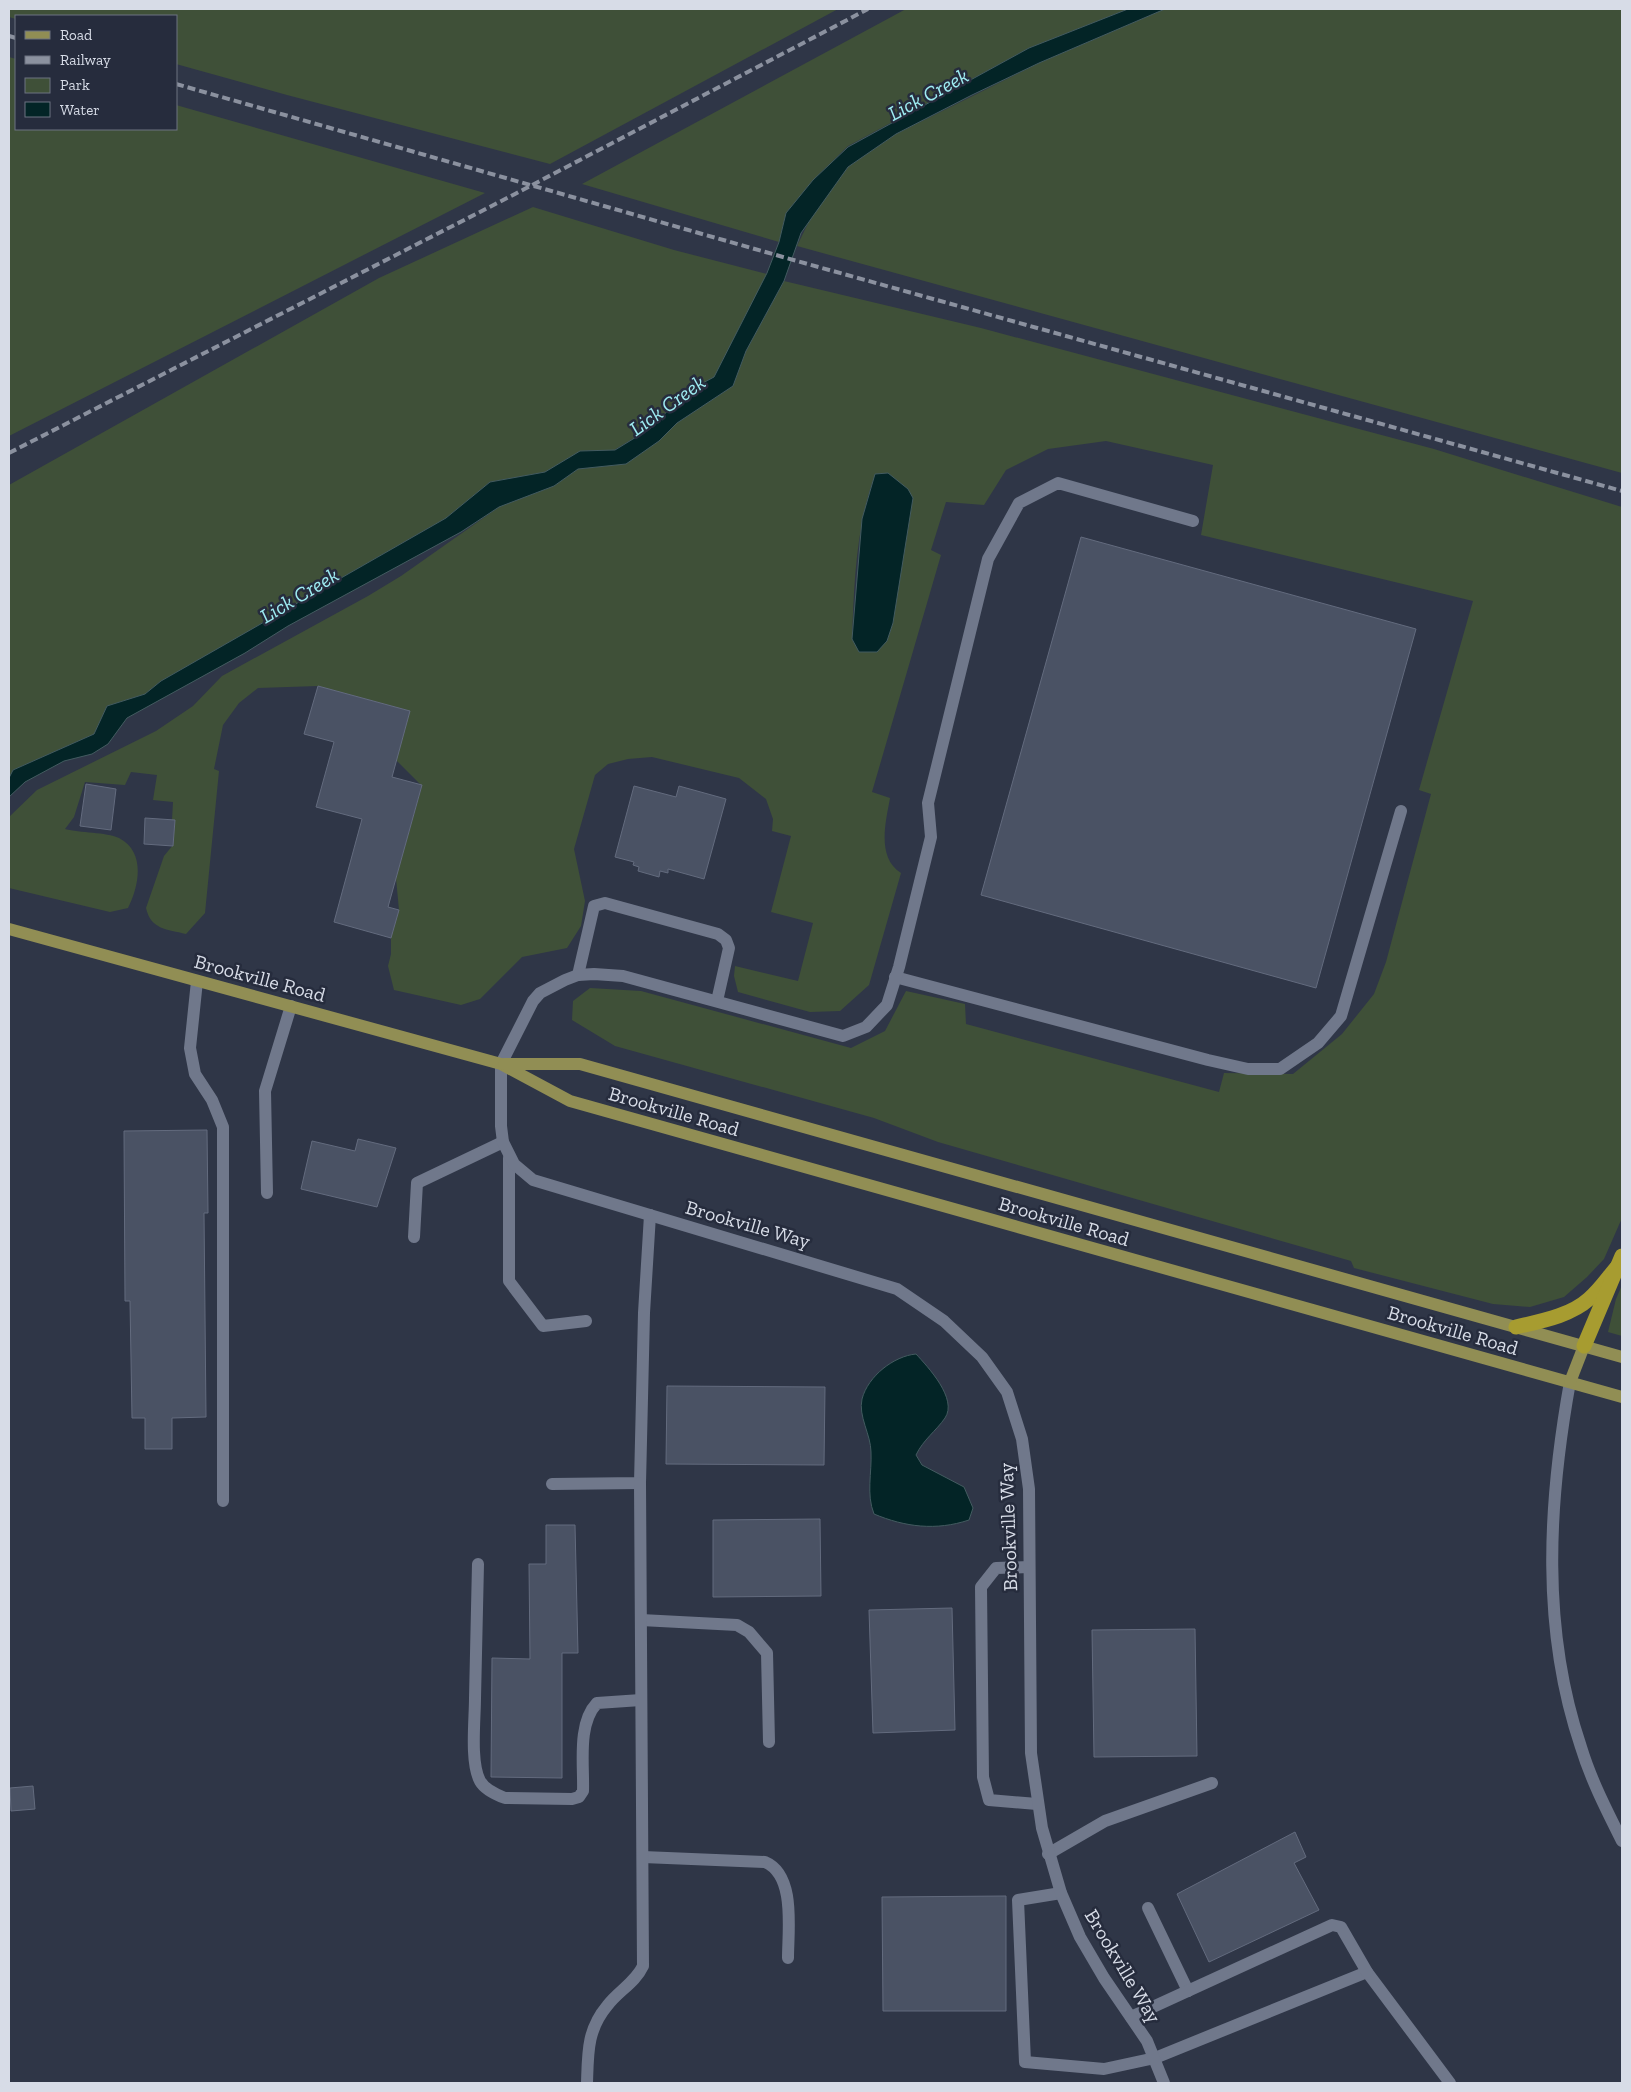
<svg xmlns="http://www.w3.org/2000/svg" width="1631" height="2092" viewBox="0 0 1631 2092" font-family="'Zilla Slab',serif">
<rect width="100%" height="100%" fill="#2f3647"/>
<g fill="#3f5038" fill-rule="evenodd">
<polygon points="9,9 838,9 550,164 287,95 176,64 176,16 16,16 16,19 9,17"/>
<polygon points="906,9 1128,9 1029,48 848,146 813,180 786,213 779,242 582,184"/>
<polygon points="1165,9 1622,9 1622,473 797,246 812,215 848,167 896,134 1039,63"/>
<polygon points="9,57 16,59 16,129 176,129 176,105 485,193 9,436"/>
<polygon points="533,207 674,250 767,274 714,378 686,392 651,428 614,450 580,451 545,472 490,482 446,518 161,681 145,694 107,706 94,734 13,770 9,778 9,485 379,278"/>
<path d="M 784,281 L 981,328 L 1434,449 L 1622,507 L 1622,1218 L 1604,1259 L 1587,1277 L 1564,1297 L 1530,1307 L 1493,1304 L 1354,1268 L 1351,1261 L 938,1142 L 874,1118 L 615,1046 L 572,1020 L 573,1001 L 590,988 L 641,991 L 851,1048 L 885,1031 L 906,991 L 965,1004 L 966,1024 L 1219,1092 L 1224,1073 L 1293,1074 L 1342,1034 L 1374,994 L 1386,962 L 1431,794 L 1419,790 L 1473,601 L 1201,535 L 1213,465 L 1106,441 L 1048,449 L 1006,470 L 984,505 L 946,502 L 931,550 L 941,555 L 872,792 L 890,798 C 886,821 876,857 901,873 L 869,985 L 840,1011 L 810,1012 L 738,992 L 734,976 L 735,966 L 798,981 L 813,923 L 771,912 L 791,836 L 772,831 L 773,819 L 766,799 L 739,778 L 652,757 L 628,759 L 608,764 L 595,775 L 574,849 L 585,901 L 581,926 L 567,948 L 522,957 L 480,999 L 461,1005 L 394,990 L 388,966 L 391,954 L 391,938 L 399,910 L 396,878 L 422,786 L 396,760 L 410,711 L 318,686 L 258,688 L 239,703 L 223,725 L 214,769 L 219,771 L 205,913 L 186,934 C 167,929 151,930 146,908 L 164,856 L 173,845 L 175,820 L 172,820 L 173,802 L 153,800 L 157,775 L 131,772 L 125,785 L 85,782 L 74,817 L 65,829 C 80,833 106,832 119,838 C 146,852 139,886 128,908 L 110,912 L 9,888 L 9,817 L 37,790 L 156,731 L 193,706 L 222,676 L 368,596 L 401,576 L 499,507 L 554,486 L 578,469 L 626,463 L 659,441 L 677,423 L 733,386 L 746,351 ZM 888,473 L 852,639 C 854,584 856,526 875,475 Z"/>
<polygon points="1622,1285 1622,1336 1608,1332 1616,1299"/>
</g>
<g fill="#032426" stroke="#435b60">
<polygon points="1128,9 1165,9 1039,63 972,95 896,134 848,167 801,233 784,281 746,351 733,386 677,423 659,441 626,464 578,469 554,486 499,507 461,532 288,626 245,653 127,718 108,744 92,754 64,761 25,782 9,797 9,778 13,770 94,734 107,706 145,694 161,681 446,518 490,482 545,472 580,451 615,450 651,428 686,392 714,377 767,273 779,242 786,213 813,180 848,147 1029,48"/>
<polygon points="888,473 908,489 913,498 893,623 887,641 877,652 859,652 852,639 862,519 875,474"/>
<path d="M 916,1354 C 928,1367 958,1399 945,1418 C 936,1431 923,1440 916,1455 L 922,1465 L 964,1487 L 973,1508 L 969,1520 C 936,1531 905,1527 874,1514 C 866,1494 872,1473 871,1452 C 871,1435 858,1416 862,1399 C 868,1376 894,1356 916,1354 Z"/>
</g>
<g fill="#4a5264" stroke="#636b7e">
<polygon points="1081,537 1416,629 1316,988 981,895"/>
<polygon points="318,686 410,711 392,777 422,785 388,907 399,910 391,938 334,922 362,819 316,807 334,742 304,734"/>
<polygon points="86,784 116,789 111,830 80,826"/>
<polygon points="634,786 676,797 679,786 726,799 704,879 668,869 668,873 660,871 659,877 638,871 639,867 633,865 634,862 615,857"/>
<polygon points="145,818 175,820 173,846 144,844"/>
<polygon points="207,1130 208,1213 204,1213 206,1417 172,1418 172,1449 145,1449 145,1418 132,1418 130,1301 125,1301 124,1131"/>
<polygon points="358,1139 396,1148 377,1207 301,1189 312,1141 355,1151"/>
<polygon points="667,1386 825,1387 824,1465 666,1464"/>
<polygon points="820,1519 821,1596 713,1597 713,1520"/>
<polygon points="546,1525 575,1525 578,1653 562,1653 562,1778 491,1777 492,1658 530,1659 529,1564 546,1564"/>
<polygon points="952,1608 955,1730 873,1733 869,1610"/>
<polygon points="1195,1629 1197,1756 1094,1757 1092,1630"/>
<polygon points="33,1786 35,1809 11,1811 10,1788"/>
<polygon points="1295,1832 1306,1857 1294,1863 1319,1910 1209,1962 1177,1894"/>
<polygon points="1006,1896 1006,2011 883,2011 882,1897"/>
</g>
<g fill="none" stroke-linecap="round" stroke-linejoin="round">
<g stroke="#70788b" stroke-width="12">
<polyline points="578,975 594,906 605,903 718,934 726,940 729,948 717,1001"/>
<polyline points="895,977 1208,1060 1248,1069 1280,1069 1318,1043 1341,1016 1401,811"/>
<polyline points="197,981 190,1048 195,1074 212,1100 223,1127 223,1501"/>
<polyline points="509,1158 509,1281 543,1326 586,1321"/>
<polyline points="267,1193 265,1091 291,1006"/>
<polyline points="414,1237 417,1183 503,1142"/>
<path d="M 1570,1382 C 1548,1504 1541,1629 1581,1747 C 1591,1780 1607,1811 1622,1841"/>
<polyline points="552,1484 640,1483 644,1313 650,1215"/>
<path d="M 478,1564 C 477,1609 476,1654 475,1698 C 475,1720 470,1762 480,1781 C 485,1790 497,1795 505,1798 L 572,1799 L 579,1797 L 583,1791 C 584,1765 577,1724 597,1703 L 641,1700"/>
<polyline points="1029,1567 996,1568 981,1587 983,1777 989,1800 1037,1804"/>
<polyline points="641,1620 737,1625 749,1632 767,1653 769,1742"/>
<polyline points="1048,1854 1105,1821 1212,1783"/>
<path d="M 643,1857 L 765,1862 C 796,1875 788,1930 788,1958"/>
<polyline points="1061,1893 1018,1900 1025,2062 1104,2069 1155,2058 1367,1972 1450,2083"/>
<polyline points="1148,1908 1188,1991"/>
<polyline points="1131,2017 1332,1925 1341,1927 1367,1972"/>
<path d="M 587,2083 C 588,2053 587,2030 607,2006 C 618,1991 635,1983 643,1966 L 640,1483"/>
<polyline points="1164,2083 1147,2041 1104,1978 1080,1937 1061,1893 1042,1828 1031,1753 1029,1489 1022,1439 1007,1392 982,1357 944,1321 897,1289 533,1180 514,1164 503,1142 501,1126 501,1064 533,1001 540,993 565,980 578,975 594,974 623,976 843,1036 866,1027 887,1005 899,967 931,837 928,803 988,559 1019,503 1058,483 1193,521"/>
</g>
<g stroke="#918e54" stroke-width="12">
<polyline points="9,929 501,1064 570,1101 1622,1397"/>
<polyline points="504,1064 580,1064 1622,1357"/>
<polyline points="1570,1382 1584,1346"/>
</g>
<g stroke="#a79c30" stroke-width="15">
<path d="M 1516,1327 C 1541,1321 1570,1316 1589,1299 C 1600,1290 1609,1276 1618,1266"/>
<polyline points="1584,1346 1622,1256"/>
</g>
<g stroke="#8b919f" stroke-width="4" stroke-dasharray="8 4" stroke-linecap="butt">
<polyline points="9,36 16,38"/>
<polyline points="176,84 797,261 1622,491"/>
<polyline points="9,453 515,194 868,9"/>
</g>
</g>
<g text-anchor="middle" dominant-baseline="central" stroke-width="5" stroke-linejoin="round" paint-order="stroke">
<g font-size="20" fill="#d7dce7" stroke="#262c3d">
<text transform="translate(260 978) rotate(15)">Brookville Road</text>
<text transform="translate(674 1111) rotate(16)">Brookville Road</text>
<text transform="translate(1064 1221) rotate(16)">Brookville Road</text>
<text transform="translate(748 1224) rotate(16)">Brookville Way</text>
<text transform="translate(1453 1330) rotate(16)">Brookville Road</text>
<text transform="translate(1008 1527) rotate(-92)">Brookville Way</text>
<text transform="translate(1123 1966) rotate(59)">Brookville Way</text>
</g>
<g font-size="21" font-style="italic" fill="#9eecf2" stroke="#262c3d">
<text transform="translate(928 94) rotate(-28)">Lick Creek</text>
<text transform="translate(667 405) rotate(-36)">Lick Creek</text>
<text transform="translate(299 595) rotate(-31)">Lick Creek</text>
</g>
</g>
<rect width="1631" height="2092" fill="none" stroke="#d7dce7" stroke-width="20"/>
<rect x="15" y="15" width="162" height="115" fill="#262c3d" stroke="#6d7281"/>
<rect x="25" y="31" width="25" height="8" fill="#918e54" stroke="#6d7281"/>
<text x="60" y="40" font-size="15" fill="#d7dce7">Road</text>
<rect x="25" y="56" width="25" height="8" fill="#8b919f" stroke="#6d7281"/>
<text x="60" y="65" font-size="15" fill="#d7dce7">Railway</text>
<rect x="25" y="78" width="25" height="15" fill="#3f5038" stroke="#6d7281"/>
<text x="60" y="90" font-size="15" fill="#d7dce7">Park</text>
<rect x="25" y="102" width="25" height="15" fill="#032426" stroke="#6d7281"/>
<text x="60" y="115" font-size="15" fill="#d7dce7">Water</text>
</svg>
